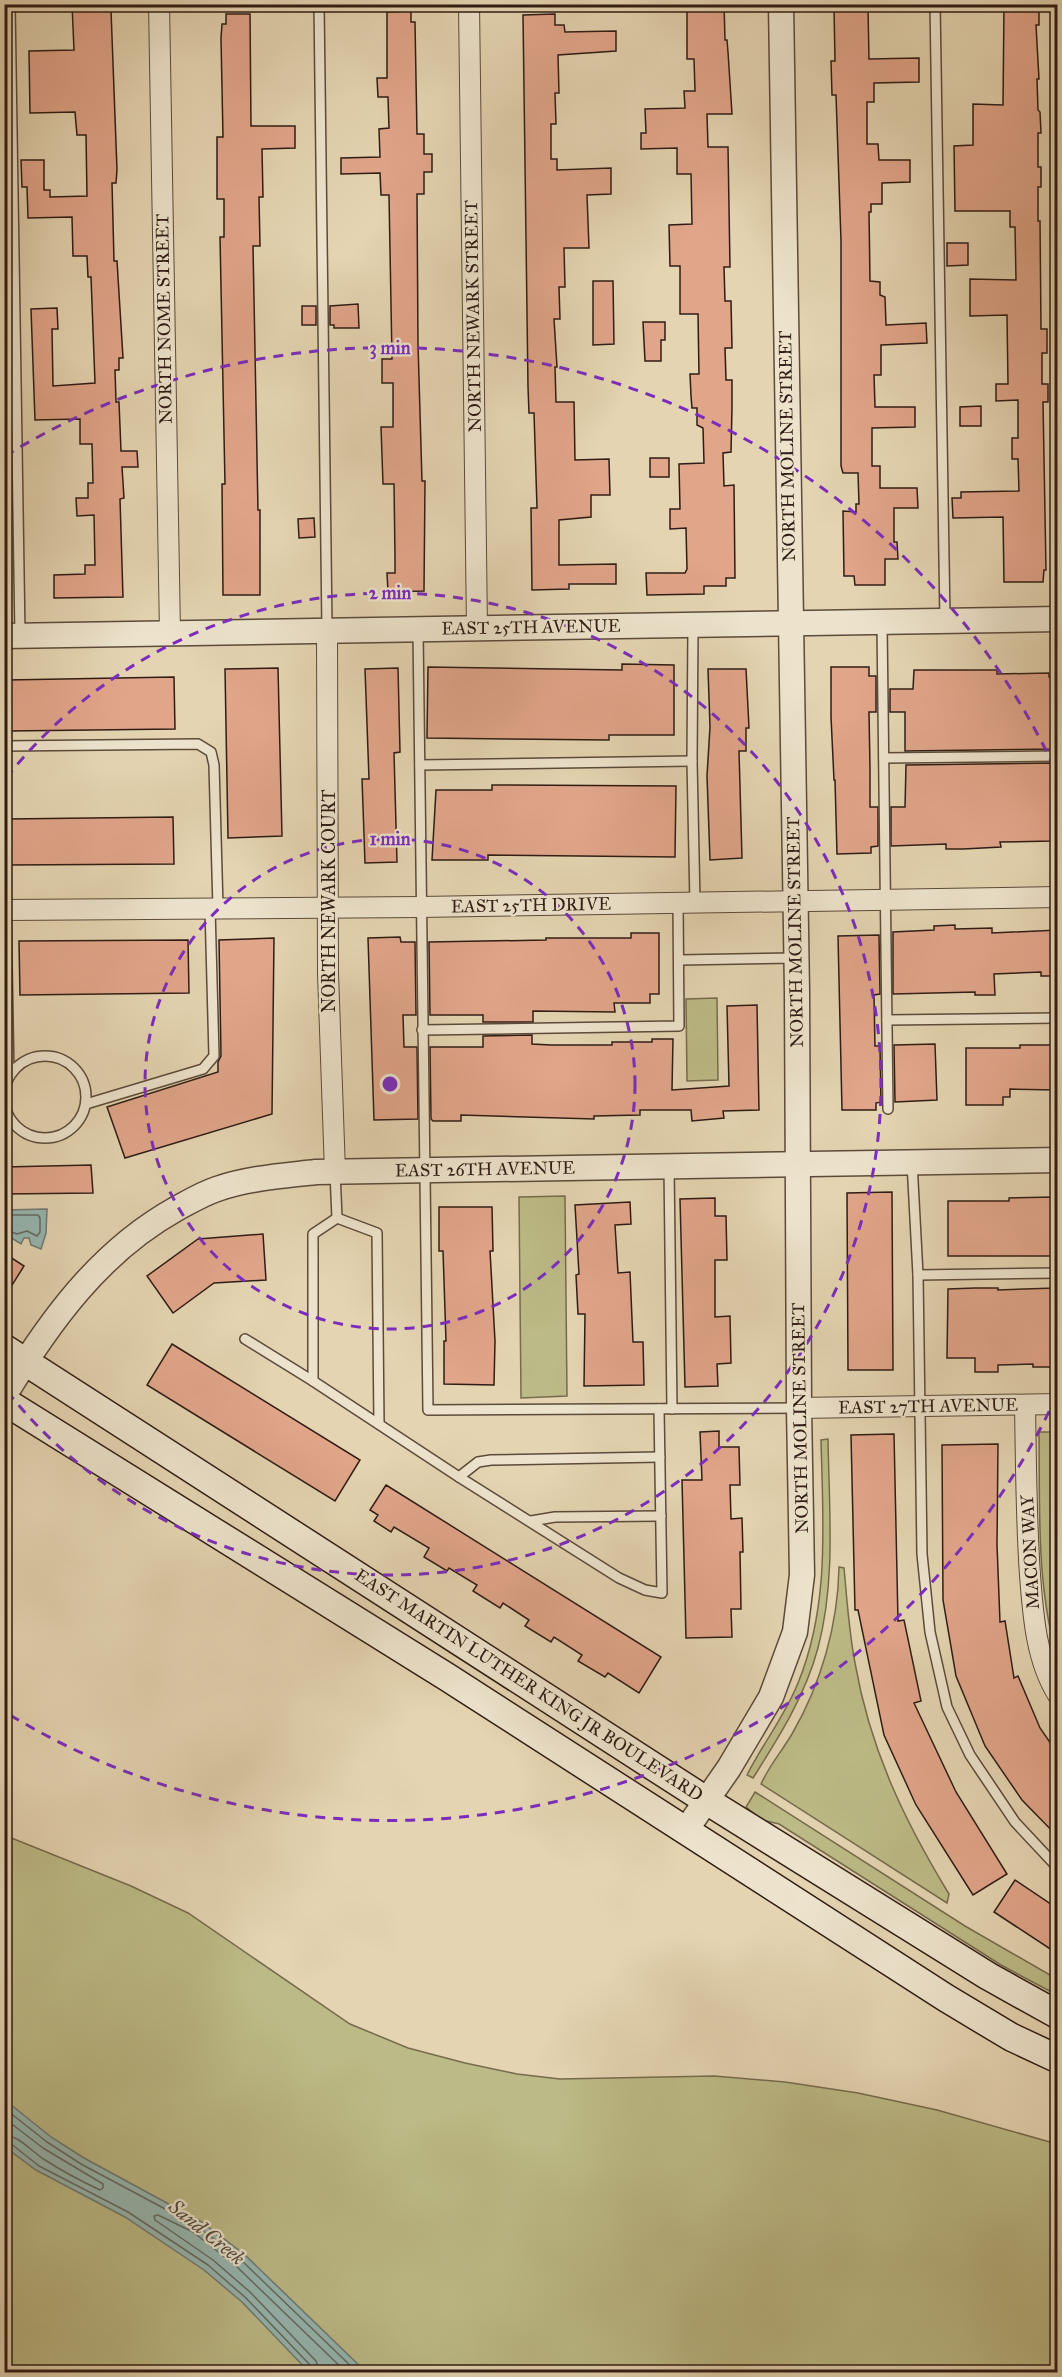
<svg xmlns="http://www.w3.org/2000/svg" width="1062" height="2377" viewBox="0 0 1062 2377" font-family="'IM FELL Great Primer',serif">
<rect width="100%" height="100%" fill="#e4d4b1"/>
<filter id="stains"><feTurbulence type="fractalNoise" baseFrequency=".00333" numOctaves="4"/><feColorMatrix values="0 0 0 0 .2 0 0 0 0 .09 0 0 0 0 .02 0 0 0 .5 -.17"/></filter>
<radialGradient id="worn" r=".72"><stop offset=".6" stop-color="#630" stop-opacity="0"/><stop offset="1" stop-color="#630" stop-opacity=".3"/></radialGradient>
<g fill="#bcba86" stroke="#766b4d" stroke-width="1.5">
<polygon points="717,998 718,1080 687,1081 686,999"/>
<polygon points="565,1196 567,1396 521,1398 519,1197"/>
<path d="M 1039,1432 L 1057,1432 L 1057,1657 C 1036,1584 1040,1507 1039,1432 Z"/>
<path d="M 828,1439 C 829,1508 836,1580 818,1648 C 805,1696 779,1737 753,1778 L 747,1775 C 763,1743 785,1716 798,1683 C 830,1605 823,1522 821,1440 Z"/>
<path d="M 839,1567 L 844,1568 C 847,1600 849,1632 855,1663 C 870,1749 904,1820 949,1894 L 947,1903 L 761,1784 C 769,1766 782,1751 792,1734 C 821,1684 838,1625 839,1567 Z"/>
<polygon points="755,1792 965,1926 1057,1979 1057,1995 1001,1965 779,1824 762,1820 746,1807"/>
<polygon points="4,1835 131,1886 188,1913 350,2024 408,2048 465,2063 517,2074 560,2079 714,2076 785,2082 858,2093 937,2110 1057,2144 1057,2372 5,2372"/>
</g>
<g fill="#96b7b2" stroke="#6d7973" stroke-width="1.5">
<polygon points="47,1209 46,1233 41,1249 31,1245 29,1238 24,1238 21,1244 5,1234 5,1210"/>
<polygon points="5,2100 51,2137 84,2158 200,2221 244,2254 366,2372 309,2372 242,2302 204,2270 125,2217 36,2170 5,2147"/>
</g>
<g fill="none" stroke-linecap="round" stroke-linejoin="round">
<g stroke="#626a63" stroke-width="1.5">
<polyline points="4,1215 38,1215 40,1218 40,1232 37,1236 27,1231 17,1234 4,1229"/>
<polyline points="4,2108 47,2142 81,2164 197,2226 240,2259 357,2372"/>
<path d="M 4,2118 L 43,2148 L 103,2184 L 103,2188 L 100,2190 C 81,2181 62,2171 45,2160 C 32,2152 20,2136 4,2135"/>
<polyline points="4,2142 10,2143 39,2166 128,2212 208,2265 246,2298 311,2366 312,2372"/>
<polyline points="320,2372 316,2361 250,2292 213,2260 155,2220 154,2216 158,2215 193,2232 235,2265 346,2372"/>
</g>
</g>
<g fill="#e1a58a" stroke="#2f1c14" stroke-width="1.5">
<polygon points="72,4 104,4 104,11 111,10 117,170 116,183 112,183 114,261 117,261 123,358 119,358 119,370 115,370 116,402 119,402 121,451 137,451 138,467 122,467 124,498 120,499 123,597 54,598 54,575 85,574 85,565 95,565 94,515 77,516 76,498 88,498 88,483 93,483 92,444 80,444 80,419 35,420 31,309 57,308 58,329 52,329 53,386 95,383 91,277 88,277 87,256 73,256 72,217 28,218 27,187 22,187 21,160 44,160 44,190 50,190 50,197 87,196 86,135 77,135 75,112 30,113 29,51 74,50"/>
<polygon points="687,4 724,4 725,40 727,40 728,52 732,114 707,114 708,147 728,147 730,267 724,267 725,301 731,301 732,348 725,348 726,380 732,380 732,407 731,452 723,453 724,486 734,485 735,578 726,578 726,586 704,586 704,594 647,595 646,573 685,573 687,569 686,528 670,529 670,509 680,509 679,464 704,463 703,428 697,425 697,408 692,408 691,396 690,374 699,374 698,314 680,314 680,266 670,266 669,225 692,224 691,174 677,174 677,148 641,149 641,133 646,133 645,109 685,108 684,91 695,91 694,59 687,59"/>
<polygon points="1039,4 1039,25 1036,25 1039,79 1037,79 1038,110 1040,112 1041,133 1038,133 1038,167 1041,167 1041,187 1038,187 1038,221 1040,221 1041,329 1047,329 1047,353 1042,353 1042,384 1048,384 1048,402 1043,402 1046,570 1044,570 1043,582 1004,582 1003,517 953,518 952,498 961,498 961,492 1019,491 1018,459 1012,459 1012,438 1018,438 1018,400 996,401 996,384 1008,384 1007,315 970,316 970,279 1016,280 1015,227 1010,227 1010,211 955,211 954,146 973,145 973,104 1003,105 1004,5"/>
<polygon points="834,8 868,8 869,59 919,58 919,82 874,83 874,102 867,102 867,144 878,144 879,160 910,160 910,182 882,183 882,204 871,204 871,212 869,212 870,281 880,282 880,295 885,297 886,325 926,323 927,343 881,345 881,375 874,375 875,407 915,407 915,427 872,428 872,466 880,466 880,488 917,488 918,508 894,508 894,542 897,542 898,559 885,559 885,585 855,585 854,576 844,576 843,511 856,512 856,504 859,504 858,473 843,473 841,466 841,241 836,95 832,95 831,61 835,61"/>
<polygon points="411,11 411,22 415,22 417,134 424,134 424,154 432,154 432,172 424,172 424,194 417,194 418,344 422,481 425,481 424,591 388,592 387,573 395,573 395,556 394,484 383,484 381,427 393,427 393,383 382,383 382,359 392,359 389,195 381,195 380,173 341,174 341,158 380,157 379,129 389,128 388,97 378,97 377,78 387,78 387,12"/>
<polygon points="226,14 250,14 251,126 295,126 295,148 262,149 263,197 259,197 260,246 253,246 258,510 260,510 260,595 223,595 222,484 225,484 220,237 224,237 224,199 217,199 217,137 223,137 221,38 222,24 226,24"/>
<polygon points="555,14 555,25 564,25 565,32 616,31 616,51 558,55 559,93 555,93 556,124 551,124 551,159 557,159 557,170 611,168 611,194 587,195 589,248 564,248 565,287 559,287 560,319 554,319 557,367 555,367 556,402 574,402 575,460 609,459 610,495 591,495 591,517 559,520 559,565 616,564 616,584 569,584 569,589 532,590 531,508 537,508 534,413 529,413 528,387 523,15"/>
<polygon points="947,243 968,243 968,265 947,266"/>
<polygon points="593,281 613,281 614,344 593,345"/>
<polygon points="358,304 359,328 334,328 334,325 330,325 330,306"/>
<rect x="302" y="306" width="14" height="19"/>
<polygon points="643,322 665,322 665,340 661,340 661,361 645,361"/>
<polygon points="981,406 981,426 960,426 960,407"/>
<rect x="650" y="458" width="19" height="19"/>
<polygon points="314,518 315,537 299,538 298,519"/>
<polygon points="622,664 674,665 674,735 609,735 609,740 427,738 428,667 622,670"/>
<polygon points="831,667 869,667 869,676 876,676 876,712 869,712 870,768 870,807 878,807 878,846 871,847 871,853 837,854 835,780 834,780 831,717"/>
<polygon points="278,668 282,836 228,838 225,669"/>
<polygon points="398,668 400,752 394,753 397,862 365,863 362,779 369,779 365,669"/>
<polygon points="708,669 746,669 749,728 746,728 746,751 739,751 742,858 710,860 707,776 710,727"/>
<polygon points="914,670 997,670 997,674 1049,673 1049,677 1058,676 1058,716 1053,716 1054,749 905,751 905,712 890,712 890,689 913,689"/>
<polygon points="174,677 175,729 8,731 7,680"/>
<polygon points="1054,763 1058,837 1053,837 1053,841 1000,842 1001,847 963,849 946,849 946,844 891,846 891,807 905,807 906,765"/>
<polygon points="492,785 676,786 675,857 488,855 488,860 432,860 436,790 492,790"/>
<polygon points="173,817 174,864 8,865 7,819"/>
<polygon points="955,925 955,929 992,928 992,933 1058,930 1058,976 1041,976 1041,972 994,974 995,995 975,995 975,992 893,994 893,932 934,930 934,926"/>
<polygon points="631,933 659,933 659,994 650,994 650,1003 614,1003 615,1012 533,1011 533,1022 483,1022 483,1015 430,1015 429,942 546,940 546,938 631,938"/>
<polygon points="879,935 880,994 874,995 875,1046 880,1046 881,1102 876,1103 876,1110 842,1110 838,936"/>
<polygon points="400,937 401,942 415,942 416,1015 403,1015 404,1047 417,1047 418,1119 374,1120 368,938"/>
<polygon points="274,938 272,1114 125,1158 107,1107 218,1072 218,1062 221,1056 219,940"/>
<polygon points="188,940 189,993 20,995 19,941"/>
<polygon points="757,1005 759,1110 723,1111 724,1118 692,1121 691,1110 640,1110 640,1115 594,1116 594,1119 461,1115 461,1121 433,1121 431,1119 430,1047 483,1047 483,1036 532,1035 532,1044 551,1045 612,1045 612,1042 652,1042 652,1039 673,1039 672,1090 729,1086 727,1006"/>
<polygon points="935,1044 937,1100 895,1102 894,1045"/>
<polygon points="1020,1045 1057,1045 1056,1090 1010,1089 1010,1097 1003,1097 1003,1105 966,1105 966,1048 1020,1048"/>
<polygon points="91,1165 93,1193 4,1194 4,1167"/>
<polygon points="892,1192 893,1370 848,1370 847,1193"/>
<polygon points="1054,1197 1056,1256 948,1256 948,1201 1009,1201 1009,1198"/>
<polygon points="715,1198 715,1216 726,1216 727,1260 715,1260 715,1317 730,1316 731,1363 717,1364 718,1386 685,1387 680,1199"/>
<polygon points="630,1202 631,1224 615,1225 618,1273 630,1272 633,1342 643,1342 644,1385 584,1386 585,1314 578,1314 576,1275 579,1274 575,1205"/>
<polygon points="439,1207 492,1207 493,1251 490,1251 495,1341 494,1385 444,1384 444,1341 446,1341 443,1251 439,1251"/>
<polygon points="263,1234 266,1280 214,1283 173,1313 147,1276 198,1239"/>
<polygon points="4,1253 24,1266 4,1298"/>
<polygon points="975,1288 998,1288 998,1290 1055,1288 1055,1367 1033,1367 1033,1364 998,1365 998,1372 975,1372 975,1358 947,1358 948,1289"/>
<polygon points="172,1344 360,1460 335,1501 147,1385"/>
<polygon points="719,1431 719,1447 739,1447 740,1485 730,1485 731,1519 742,1518 743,1552 740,1552 741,1609 731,1609 732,1637 686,1638 682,1480 702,1480 700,1432"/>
<polygon points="894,1434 898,1621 904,1620 921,1701 914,1703 956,1792 1007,1874 973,1895 916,1805 884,1735 858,1610 855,1610 851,1435"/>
<polygon points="998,1444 997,1545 1000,1622 1005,1621 1014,1678 1018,1676 1040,1728 1058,1754 1058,1837 1022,1800 985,1746 956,1676 943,1600 942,1445"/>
<polygon points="386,1485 661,1657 639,1693 608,1673 605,1677 578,1661 582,1655 554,1637 551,1642 525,1626 529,1620 503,1603 500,1608 473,1591 477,1585 449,1568 447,1571 424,1557 429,1548 394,1527 391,1532 374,1521 378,1515 370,1510"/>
<polygon points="1015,1880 1058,1909 1058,1954 994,1912"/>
</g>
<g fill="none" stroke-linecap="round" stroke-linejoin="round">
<g stroke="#5c4a3b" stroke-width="12">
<g id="service">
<polyline points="10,4 20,635"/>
<polyline points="319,4 327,629"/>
<polyline points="935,4 945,620"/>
<polyline points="882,624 888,1109"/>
<polyline points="693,627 692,761 695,903"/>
<polyline points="418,631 428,1410 797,1408"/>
<polyline points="4,746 198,744 211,752 214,765 218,908"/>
<polyline points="884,758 1058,756"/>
<polyline points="420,765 692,761"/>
<polyline points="6,910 9,1077"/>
<polyline points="679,960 796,958"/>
<polyline points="887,1020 1058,1018"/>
<polyline points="422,1030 679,1026 678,903"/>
<circle cx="45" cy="1097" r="41"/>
<polyline points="86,1104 203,1069 214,1056 210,908"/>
<polyline points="912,1162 918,1275 922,1554 930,1632 947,1707 970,1755 1015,1822 1058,1868"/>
<polyline points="669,1166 672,1409"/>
<polyline points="335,1172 337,1218"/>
<polyline points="337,1218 377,1233 379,1424"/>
<polyline points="918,1275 1058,1273"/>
<polyline points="245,1339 313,1381 459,1477 619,1578 645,1590 662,1593 659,1409"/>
<polyline points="313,1381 313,1234 337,1218"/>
<polyline points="459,1477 478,1462 491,1460 660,1457"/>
<polyline points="531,1521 555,1517 661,1516"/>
</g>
</g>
<g stroke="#5c4a3b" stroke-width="22">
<g id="minor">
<polyline points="159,4 170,633"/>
<polyline points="469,4 477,628"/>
<polyline points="327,630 328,973 335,1172"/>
<polyline points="4,910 420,907 1058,897"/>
<path d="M 1025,1405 C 1026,1461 1026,1518 1030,1575 C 1033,1615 1036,1660 1058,1695"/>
<polyline points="799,1408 1058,1404"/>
</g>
</g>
<g stroke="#5c4a3b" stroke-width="27">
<g id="tertiary">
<polyline points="4,636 1058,619"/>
<path d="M 4,1396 C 49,1322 99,1252 176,1209 C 189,1202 202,1194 217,1189 C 249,1178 282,1176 316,1172 L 1058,1160"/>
<polyline points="686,1830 729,1768 771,1697 795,1632 802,1575 799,1408 797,991 781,4"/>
</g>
</g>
<g stroke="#2f1c14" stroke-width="30">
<g id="secondary">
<polyline points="4,1348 707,1801 988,1976 1058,2015"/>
<polyline points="4,1401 447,1677 946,1998 1011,2037 1058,2059"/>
</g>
</g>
<use href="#service" stroke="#ede3cc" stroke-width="9"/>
<use href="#minor" stroke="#ede3cc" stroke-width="20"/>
<use href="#tertiary" stroke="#ede3cc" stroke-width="24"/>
<use href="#secondary" stroke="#ede3cc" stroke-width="27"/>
</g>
<g fill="none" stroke="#7b2cbf" stroke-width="3" stroke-dasharray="10 8">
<circle cx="390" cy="1084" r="245"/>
<path d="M6 778A491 491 0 1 1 6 1390"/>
<path d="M1057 1395A736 736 0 0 1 5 1712M5 456A736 736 0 0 1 1057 773"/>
</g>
<g text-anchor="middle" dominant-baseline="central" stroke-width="4.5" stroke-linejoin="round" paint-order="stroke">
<g font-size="18" fill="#2f1c14" stroke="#ede3cc">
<text transform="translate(473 316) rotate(-91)">NORTH NEWARK STREET</text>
<text transform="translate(164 319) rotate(-91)">NORTH NOME STREET</text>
<text transform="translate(787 446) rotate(-91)">NORTH MOLINE STREET</text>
<text transform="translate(531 627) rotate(-1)">EAST 25TH AVENUE</text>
<text transform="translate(329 901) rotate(-90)">NORTH NEWARK COURT</text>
<text transform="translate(531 905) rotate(-1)">EAST 25TH DRIVE</text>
<text transform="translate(795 932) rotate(-91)">NORTH MOLINE STREET</text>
<text transform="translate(485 1169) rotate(-1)">EAST 26TH AVENUE</text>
<text transform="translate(928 1406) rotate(-1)">EAST 27TH AVENUE</text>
<text transform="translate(800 1418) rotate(-91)">NORTH MOLINE STREET</text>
<text transform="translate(1030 1552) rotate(-93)">MACON WAY</text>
<text transform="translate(529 1685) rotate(33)">EAST MARTIN LUTHER KING JR BOULEVARD</text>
</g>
<g font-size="20" font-style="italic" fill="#4e4a43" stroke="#ede3cc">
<text transform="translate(207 2232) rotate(39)">Sand Creek</text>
</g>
</g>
<circle cx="390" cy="1084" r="9" fill="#7b2cbf" stroke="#ede3cc" stroke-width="3"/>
<g font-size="18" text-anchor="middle" font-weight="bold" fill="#7b2cbf" stroke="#ede3cc" stroke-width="4.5" stroke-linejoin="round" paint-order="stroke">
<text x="390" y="354">3 min</text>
<text x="390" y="599">2 min</text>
<text x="390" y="845">1 min</text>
</g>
<rect width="1062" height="2377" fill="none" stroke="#e4d4b1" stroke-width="24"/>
<rect x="6" y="6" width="1050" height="2365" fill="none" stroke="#2f1c14" stroke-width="3"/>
<rect x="12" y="12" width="1038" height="2353" fill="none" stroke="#2f1c14" stroke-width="1.5"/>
<rect width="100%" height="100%" filter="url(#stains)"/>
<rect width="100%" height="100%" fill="url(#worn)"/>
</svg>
